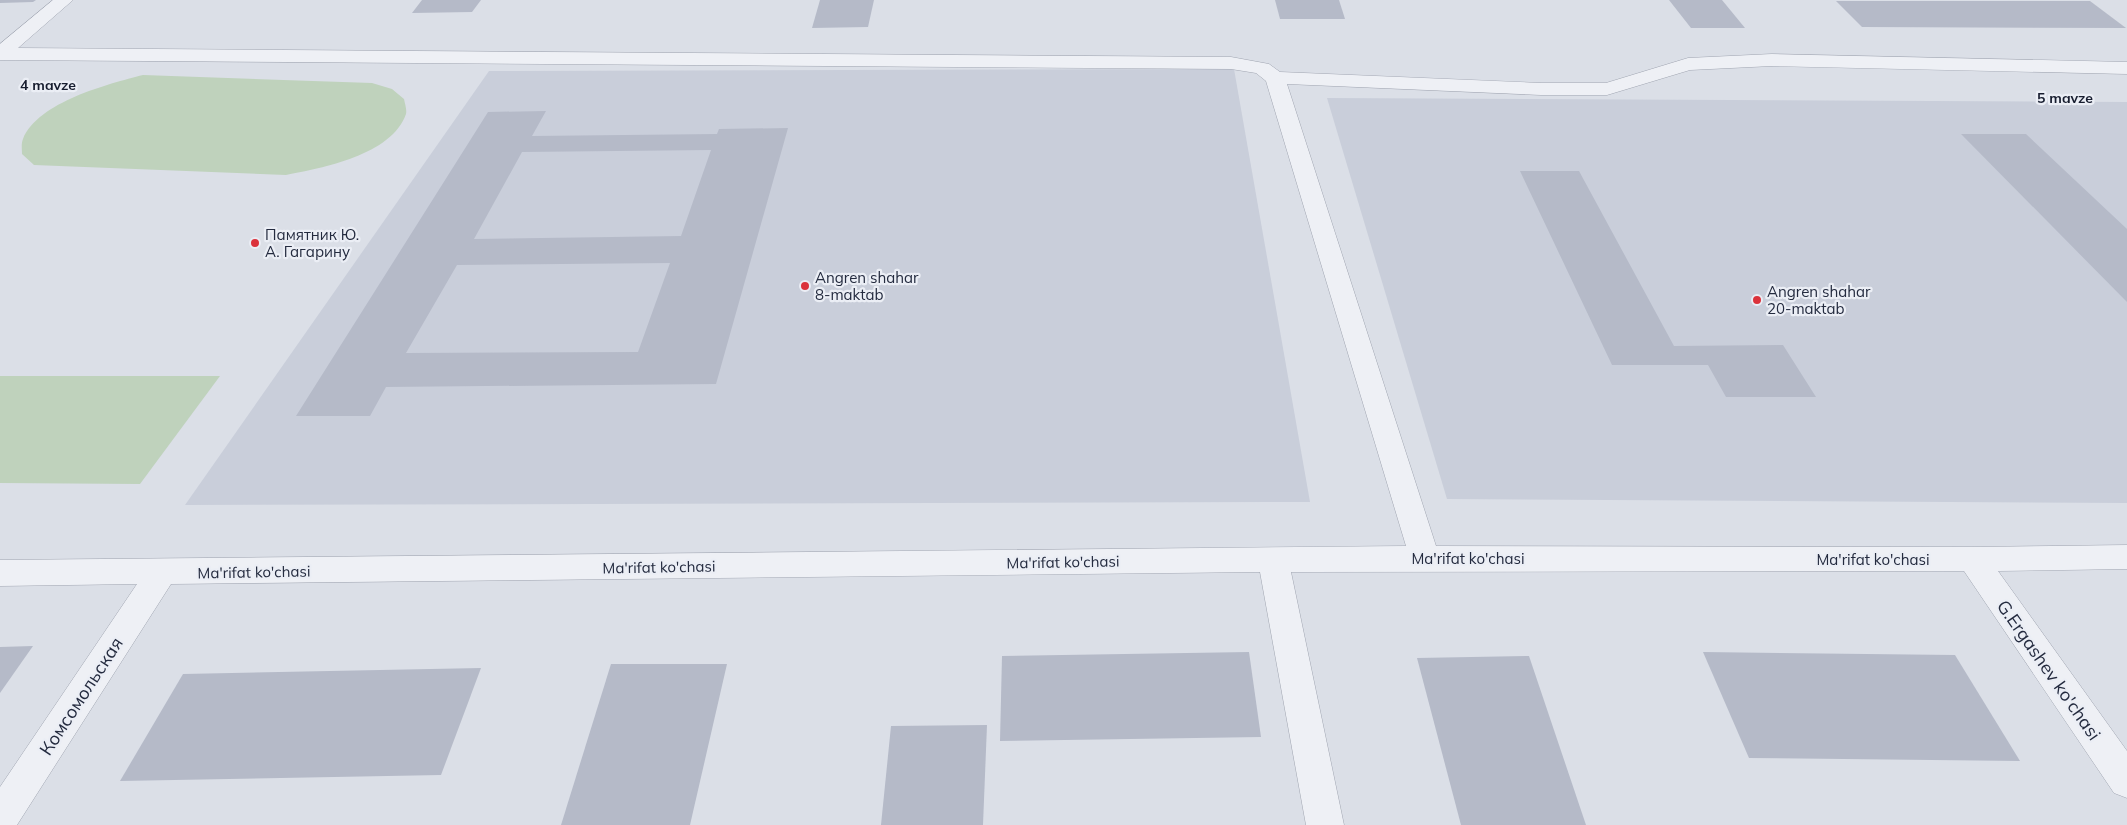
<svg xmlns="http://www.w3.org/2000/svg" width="2127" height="825" viewBox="0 0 2127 825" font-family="Mulish,sans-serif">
<rect width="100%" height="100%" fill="#dbdfe7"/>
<g fill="#c9ceda">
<polygon points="1234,69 1310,502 185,505 489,71"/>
<polygon points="1327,98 2127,102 2127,503 1447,499"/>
</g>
<g fill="#bfd2bc">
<path d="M 143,75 L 372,83 L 392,89 L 404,99 C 405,104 407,110 406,114 C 392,155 322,168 286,175 L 34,165 L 22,154 C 22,150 21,143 23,139 C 38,102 108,84 143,75 Z"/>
<polygon points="0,376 220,376 140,484 0,483"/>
</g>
<g fill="#b5bac8" fill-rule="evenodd">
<polygon points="0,0 36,0 33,2 0,3"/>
<polygon points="422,0 481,0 472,12 412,13"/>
<polygon points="820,0 874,0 868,27 812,28"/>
<polygon points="1275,0 1339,0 1345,19 1280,19"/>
<polygon points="1669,0 1722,0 1745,28 1691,28"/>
<polygon points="1836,1 2090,1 2126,28 1862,27"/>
<path d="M 546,111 L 532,136 L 717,134 L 719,129 L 788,128 L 716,384 L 386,387 L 370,416 L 296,416 L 488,112 ZM 711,150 L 681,236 L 474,239 L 522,152 ZM 670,263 L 638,352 L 406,353 L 457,265 Z"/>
<polygon points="1961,134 2026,134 2127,229 2127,302"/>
<polygon points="1520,171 1579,171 1674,346 1783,345 1816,397 1726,397 1708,365 1612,365"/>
<polygon points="33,646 0,693 0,647"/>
<polygon points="1249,652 1261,737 1000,741 1002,656"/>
<polygon points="1703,652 1955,655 2020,761 1749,758"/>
<polygon points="1529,656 1586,825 1461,825 1417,658"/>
<polygon points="611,664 727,664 690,825 561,825"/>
<polygon points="481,668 441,775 120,781 183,674"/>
<polygon points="987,725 983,825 881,825 891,726"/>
</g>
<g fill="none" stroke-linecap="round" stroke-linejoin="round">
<g stroke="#a0a5b1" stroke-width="1">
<polygon id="minor" points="53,0 73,0 18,48 1231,57 1269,64 1280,72 1541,83 1606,83 1688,58 1772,54 2127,62 2127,74 1772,66 1690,70 1607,95 1541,95 1287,84 1436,546 1972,547 2127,545 2127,569 1998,571 2127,751 2127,798 2114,793 1964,571 1291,572 1344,825 1306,825 1260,572 171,584 17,825 0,825 0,787 137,584 0,586 0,560 1406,546 1266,81 1256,73 1231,69 0,60 0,44"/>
</g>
<use href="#minor" fill="#eef0f5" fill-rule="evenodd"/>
</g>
<g fill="#db323b" stroke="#ebeef5" stroke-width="2">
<circle cx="255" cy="243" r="5"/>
<circle cx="805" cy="286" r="5"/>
<circle cx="1757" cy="300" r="5"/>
</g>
<g text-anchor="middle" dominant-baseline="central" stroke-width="4.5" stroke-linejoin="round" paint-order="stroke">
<g font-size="14" font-weight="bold" fill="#171d2f" stroke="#ebeef5">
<text x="48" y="85">4 mavze</text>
<text x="2065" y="98">5 mavze</text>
</g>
<g font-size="15" fill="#242b3f" stroke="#ebeef5" text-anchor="start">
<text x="265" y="234">Памятник Ю.<tspan x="265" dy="17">А. Гагарину</tspan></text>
<text x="815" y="277">Angren shahar<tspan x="815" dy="17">8-maktab</tspan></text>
<text x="1767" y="291">Angren shahar<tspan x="1767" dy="17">20-maktab</tspan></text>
</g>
<g font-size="15" fill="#242b3f" stroke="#ebeef5">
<text x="1468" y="558">Ma'rifat ko'chasi</text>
<text x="1873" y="559">Ma'rifat ko'chasi</text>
<text transform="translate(1063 562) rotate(-1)">Ma'rifat ko'chasi</text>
<text transform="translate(659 567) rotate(-1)">Ma'rifat ko'chasi</text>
<text transform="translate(254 572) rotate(-1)">Ma'rifat ko'chasi</text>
</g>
<g font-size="18" fill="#242b3f" stroke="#ebeef5">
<text transform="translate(2049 670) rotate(55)">G.Ergashev ko'chasi</text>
<text transform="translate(81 696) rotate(-57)">Комсомольская</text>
</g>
</g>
</svg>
